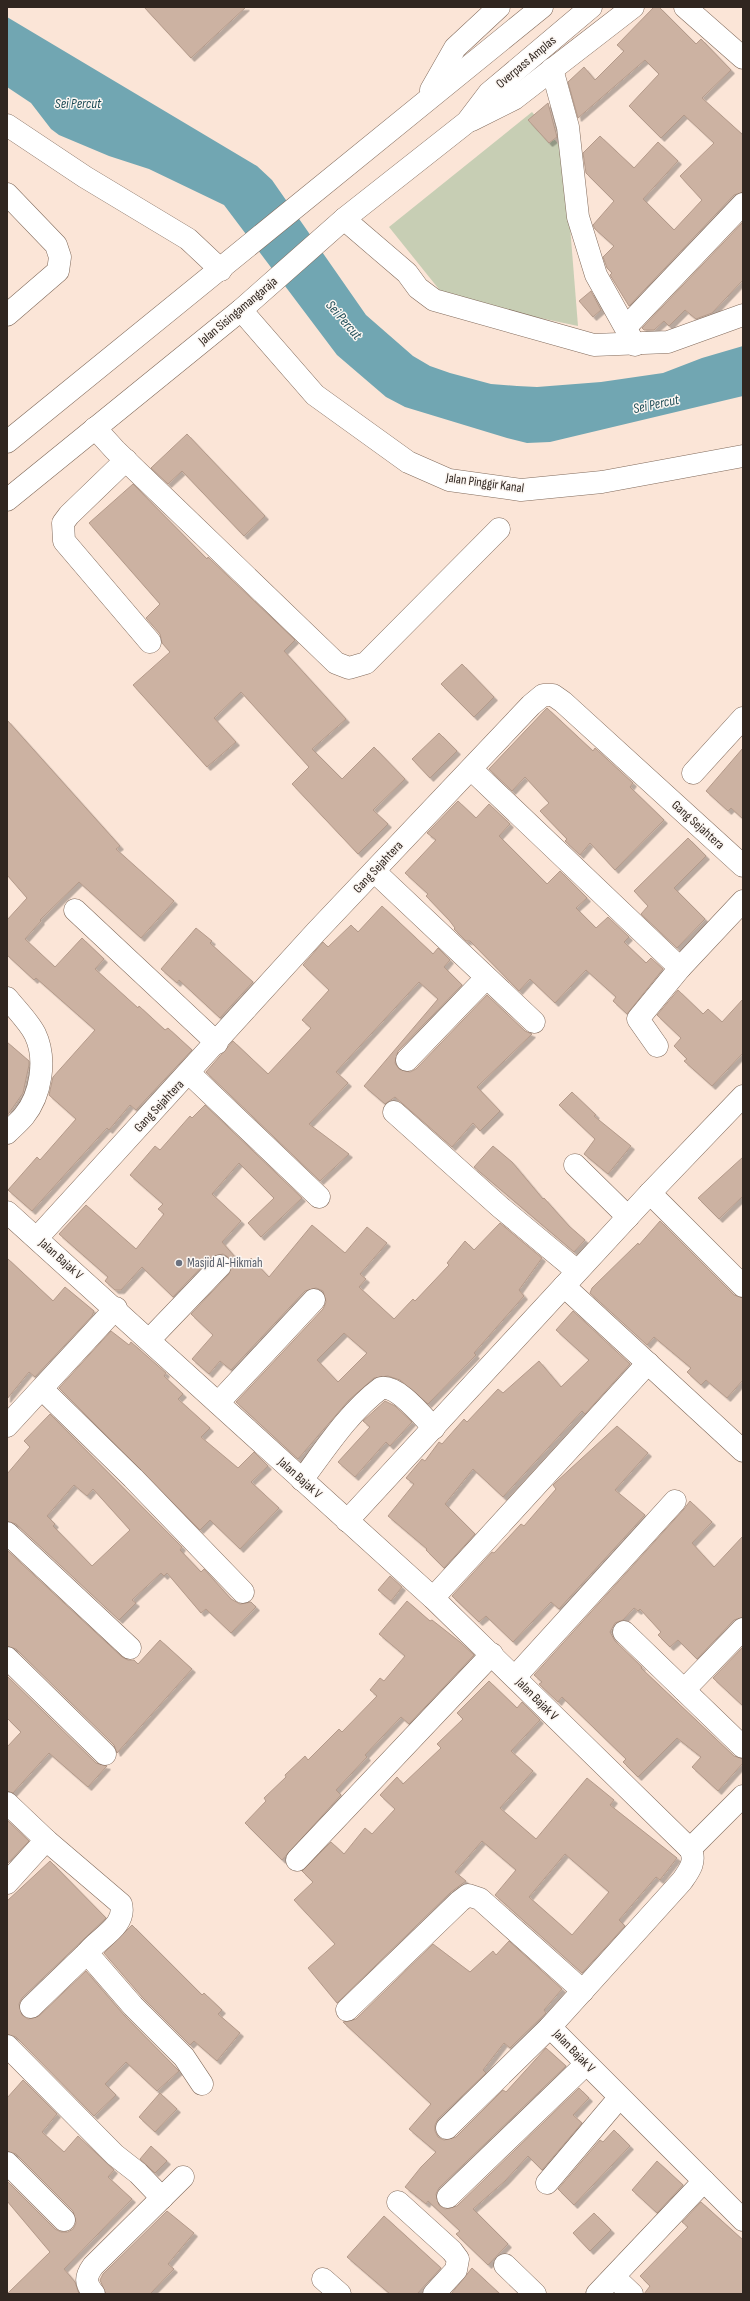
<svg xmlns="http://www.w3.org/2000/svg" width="750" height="2301" viewBox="0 0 750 2301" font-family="'Sofia Sans Condensed',sans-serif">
<defs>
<filter id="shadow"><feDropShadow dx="3.5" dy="3.5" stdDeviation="0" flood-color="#0004"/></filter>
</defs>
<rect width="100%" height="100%" fill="#fbe5d7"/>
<polygon fill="#c7ceb4" points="532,112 564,151 578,326 446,298 389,227"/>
<polygon fill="#71a6b2" points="7,17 257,166 272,180 366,315 413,356 430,366 450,373 491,384 517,386 537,387 601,382 663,373 702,358 743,346 743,396 550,442 527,443 507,438 405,407 386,397 337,355 224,205 149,169 109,156 59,135 51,129 31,103 7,87"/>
<g fill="#ccb2a2" stroke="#b49a8a" fill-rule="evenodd" filter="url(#shadow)">
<polygon points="144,7 246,7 191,58"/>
<polygon points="654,7 659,7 696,44 701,39 731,70 702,98 743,135 743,192 734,195 629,306 610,275 612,273 607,268 603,257 614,246 595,229 593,225 614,201 586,173 583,153 600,136 634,168 658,142 678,161 643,199 674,230 702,200 680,176 714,143 684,115 661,138 629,106 659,74 645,60 578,118 568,82 584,67 595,80 624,51 617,45"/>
<polygon points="548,103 557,137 549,143 528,120"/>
<polygon points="743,222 743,280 712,313 696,319 685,310 669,326 664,321 654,330 644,330 642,328"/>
<polygon points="591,291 601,310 593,317 579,301"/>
<polygon points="187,434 265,516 244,536 182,471 168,484 151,468"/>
<polygon points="133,484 207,559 208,557 295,640 284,651 346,719 312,749 342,779 374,747 405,779 373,810 388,824 358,854 292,784 309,767 241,692 214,718 236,742 207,767 133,685 170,652 162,643 160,634 146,618 160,604 89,523"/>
<polygon points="462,664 494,697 474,717 441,684"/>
<polygon points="547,708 593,751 595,748 633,783 630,787 664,820 615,870 590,843 580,855 565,841 567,839 540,811 549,803 525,777 512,791 489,769"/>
<polygon points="7,720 120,846 116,849 174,901 141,938 79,882 40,920 41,921 25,939 55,967 82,938 104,959 95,969 138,1008 139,1006 165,1030 168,1028 192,1050 136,1110 130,1105 109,1130 107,1128 32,1211 8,1190 37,1157 40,1160 76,1119 49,1095 53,1077 95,1030 36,978 34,980 7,955 7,920 27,898 7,875"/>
<polygon points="439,733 457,751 430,778 412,759"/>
<polygon points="743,748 743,819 731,808 728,811 706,791"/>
<polygon points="458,801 476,818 489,804 510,824 499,836 547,884 560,871 587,898 576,908 596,928 608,917 629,937 624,942 646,963 651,958 663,969 627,1014 613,1001 616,997 586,970 555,1003 530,979 519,991 470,941 466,941 454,929 455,928 449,920 426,896 428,894 405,873 436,840 427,833"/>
<polygon points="688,838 706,856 674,888 705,919 677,948 641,914 648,906 634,891"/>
<polygon points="382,906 433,954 438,948 450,960 444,967 462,985 398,1051 395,1063 399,1069 410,1072 416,1069 487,995 525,1031 532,1034 477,1087 500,1111 480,1131 473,1123 452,1147 395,1097 385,1104 364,1086 438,999 419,982 336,1072 348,1083 309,1124 349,1154 320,1181 206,1072 233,1041 268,1074 311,1028 302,1020 329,990 303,965 323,942 328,947 351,925 358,932"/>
<polygon points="196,928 212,941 210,943 253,982 220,1018 179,980 177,983 161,969"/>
<polygon points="678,990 703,1014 708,1009 722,1022 743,999 743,1053 712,1086 684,1061 687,1059 674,1046 681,1038 657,1015"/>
<polygon points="7,1042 29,1061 29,1065 23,1093 7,1116"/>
<polygon points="572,1092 596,1115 594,1116 631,1146 608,1174 584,1154 595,1139 559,1105"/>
<path d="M 205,1105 L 302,1198 L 261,1237 L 248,1223 L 274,1198 L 239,1163 L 212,1194 L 241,1221 L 222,1242 L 243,1266 L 251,1258 L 269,1277 L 312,1225 L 345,1253 L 367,1227 L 387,1243 L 360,1274 L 366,1279 L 359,1287 L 394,1319 L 413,1299 L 415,1301 L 449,1265 L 447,1263 L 465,1241 L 474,1250 L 500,1223 L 542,1258 L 519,1290 L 524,1296 L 474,1353 L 476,1355 L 428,1404 L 400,1380 L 388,1376 L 374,1378 L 349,1400 L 298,1459 L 236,1402 L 323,1309 L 326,1302 L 323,1291 L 316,1288 L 305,1291 L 231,1370 L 220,1361 L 209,1374 L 192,1359 L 213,1335 L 191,1314 L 229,1274 L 232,1263 L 228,1257 L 223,1254 L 211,1257 L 173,1297 L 142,1267 L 121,1290 L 115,1290 L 105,1281 L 108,1277 L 59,1234 L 86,1205 L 136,1249 L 164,1214 L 158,1209 L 163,1204 L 130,1175 L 155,1146 L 160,1150 L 190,1116 L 192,1118 ZM 344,1333 L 367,1353 L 338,1382 L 317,1360 Z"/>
<polygon points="493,1146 512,1162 543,1199 544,1198 569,1226 585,1240 574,1252 474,1167"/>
<polygon points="743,1157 743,1196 719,1219 698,1198"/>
<polygon points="660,1221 734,1295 743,1298 743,1380 727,1398 706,1380 701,1385 687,1372 691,1368 654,1337 647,1345 590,1293 592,1288 638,1243 639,1245"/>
<polygon points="7,1258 53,1301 65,1287 94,1311 92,1316 35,1377 29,1372 7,1399"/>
<polygon points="573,1311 630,1364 585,1414 582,1411 503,1497 473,1469 445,1504 475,1534 444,1568 426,1550 427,1549 388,1516 414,1484 406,1478 422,1459 425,1461 439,1442 442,1444 464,1419 467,1422 498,1389 503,1393 539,1361 561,1387 589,1360 556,1330"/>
<polygon points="111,1331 129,1345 131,1342 166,1373 164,1376 183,1394 178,1399 210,1428 201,1437 238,1468 254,1452 268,1466 251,1482 279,1508 240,1549 210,1520 200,1530 59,1388"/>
<polygon points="385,1401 395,1406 412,1422 390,1446 386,1442 355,1477 338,1462 370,1427 363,1421"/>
<path d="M 50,1414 L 182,1547 L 180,1550 L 201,1572 L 204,1569 L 231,1599 L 240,1604 L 251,1602 L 256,1607 L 231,1633 L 206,1609 L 201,1613 L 167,1573 L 164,1576 L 161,1573 L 132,1600 L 136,1603 L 119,1620 L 16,1524 L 7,1521 L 7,1474 L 30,1447 L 24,1441 ZM 74,1485 L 87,1496 L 93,1489 L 130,1530 L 92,1566 L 53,1526 L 55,1524 L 47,1516 Z"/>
<polygon points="617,1426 648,1453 615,1490 645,1515 559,1609 551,1602 513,1642 486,1616 479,1622 452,1596 492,1552 494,1553 521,1524 524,1526 556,1489 553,1485 556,1482"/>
<polygon points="690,1501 712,1522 692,1543 714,1567 743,1536 743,1617 734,1620 697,1659 678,1640 670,1647 658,1635 661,1632 640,1609 638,1611 634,1608 623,1620 615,1623 610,1632 615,1641 642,1667 641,1668 734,1756 743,1759 743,1763 718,1791 692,1767 701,1757 677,1738 638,1777 623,1762 626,1759 562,1697 558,1702 539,1684 542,1682 534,1675 684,1509"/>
<polygon points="7,1550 122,1657 128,1660 134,1660 138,1664 160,1640 192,1669 117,1753 114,1745 16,1649 7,1646"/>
<polygon points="390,1576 402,1587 391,1601 378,1590"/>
<polygon points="407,1601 430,1621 432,1620 460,1642 474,1655 409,1724 401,1717 365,1755 367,1757 336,1790 341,1795 282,1860 245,1823 266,1801 264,1798 286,1777 285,1775 305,1756 308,1760 339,1729 342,1732 377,1696 370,1690 380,1678 384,1681 405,1656 379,1634"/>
<polygon points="743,1647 743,1706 713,1678"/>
<polygon points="7,1676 96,1763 107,1766 88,1787 49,1753 13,1793 7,1791 7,1747 21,1732 7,1718"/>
<path d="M 489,1681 L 517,1708 L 522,1702 L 540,1720 L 511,1751 L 533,1771 L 500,1808 L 536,1839 L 587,1778 L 614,1800 L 610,1805 L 677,1858 L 660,1880 L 656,1877 L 619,1920 L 625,1926 L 582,1973 L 495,1895 L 516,1870 L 482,1841 L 455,1872 L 466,1881 L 451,1892 L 337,2003 L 308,1968 L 335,1944 L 294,1900 L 313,1882 L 302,1871 L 331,1842 L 344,1854 L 365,1828 L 372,1834 L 395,1809 L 380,1795 L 397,1777 L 403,1784 L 441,1748 L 437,1744 L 463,1719 L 457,1713 ZM 565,1854 L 609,1892 L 572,1935 L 529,1897 Z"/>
<polygon points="7,1820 29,1841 7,1864"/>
<polygon points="50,1861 106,1918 22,1998 19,2004 22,2015 28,2019 39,2016 86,1971 124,2015 179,2071 157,2091 126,2062 105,2084 116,2095 94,2116 16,2037 7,2034 7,1901"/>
<polygon points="132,1925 202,1995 204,1993 222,2010 218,2014 240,2033 217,2061 194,2041 190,2045 142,1997 104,1953"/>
<polygon points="509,1941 562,1989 544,2010 546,2013 510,2048 504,2043 483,2070 486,2073 438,2119 435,2125 435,2131 438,2137 444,2140 456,2137 503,2090 506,2092 546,2048 566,2066 439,2188 436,2194 439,2205 445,2209 457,2206 579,2088 589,2098 573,2115 582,2123 542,2170 528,2156 505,2181 473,2209 508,2244 488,2265 456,2234 460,2231 428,2201 426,2204 405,2187 421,2167 436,2152 409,2129 431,2104 343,2022 356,2019 433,1944 470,1972 493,1951 496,1955"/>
<polygon points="23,2080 57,2114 42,2132 64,2152 78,2136 114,2170 108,2177 132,2199 64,2269 75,2282 79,2294 7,2294 50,2252 7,2201 7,2181 55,2229 61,2232 68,2232 73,2229 76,2223 73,2211 16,2154 7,2151 7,2098"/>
<polygon points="160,2093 177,2109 155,2132 139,2117"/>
<polygon points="614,2130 630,2146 574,2205 558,2189 600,2140 603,2142"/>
<polygon points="151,2146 167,2161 155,2173 140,2159"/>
<polygon points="657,2161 683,2185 657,2213 632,2190"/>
<polygon points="701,2202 743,2240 743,2294 644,2294 650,2286 640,2276 688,2227 682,2222"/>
<polygon points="167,2211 194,2233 168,2264 174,2269 150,2294 106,2294 100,2280 103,2274"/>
<polygon points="594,2213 611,2230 590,2251 573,2233"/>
<polygon points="384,2216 441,2268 417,2294 390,2294 347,2257"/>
<polygon points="472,2268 500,2294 451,2294"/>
</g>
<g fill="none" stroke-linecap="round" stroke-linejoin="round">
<g stroke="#826b5c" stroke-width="23">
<g id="minor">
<polyline points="685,7 743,58"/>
<polyline points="552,69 568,127 578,217 596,275 635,345"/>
<polyline points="7,125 85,177 188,239 221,270"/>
<polyline points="7,194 56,245 60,257 58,271 7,315"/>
<polyline points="344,219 407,273 418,288 434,300 594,345 668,342 743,315"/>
<polyline points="241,310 315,395 408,462 449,480 521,490 602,482 743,456"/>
<polyline points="626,327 743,204"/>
<polyline points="95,428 115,450 336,663 349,668 366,663 499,529"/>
<polyline points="126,460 69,515 63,523 64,541 150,642"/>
<polyline points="471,769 680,968 743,901"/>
<polyline points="693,773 743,718"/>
<polyline points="374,871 534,1022"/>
<polyline points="75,910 217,1043"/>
<path d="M 7,998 C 16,1009 29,1022 35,1034 C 47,1059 41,1095 24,1116 C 19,1122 13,1127 7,1133"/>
<polyline points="657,1046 638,1019 680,968"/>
<polyline points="407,1060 486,978"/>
<polyline points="189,1073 319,1197"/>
<polyline points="394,1112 500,1207 577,1271"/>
<polyline points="575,1165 628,1217"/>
<polyline points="650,1193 743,1286"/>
<path d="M 7,1212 L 433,1598 L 690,1849 C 697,1861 689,1871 682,1881 L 550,2027 L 743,2220"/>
<polyline points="37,1238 316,932 531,705 543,695 553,695 563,702 743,866"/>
<polyline points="564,1286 743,1451"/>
<polyline points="150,1339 220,1266"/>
<polyline points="42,1389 133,1478 243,1592"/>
<polyline points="218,1403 314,1300"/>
<polyline points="7,1426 116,1308"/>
<path d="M 302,1480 C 326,1448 349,1412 381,1388 C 398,1385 422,1416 434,1428"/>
<polyline points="347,1521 650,1193 743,1096"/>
<polyline points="7,1533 130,1648"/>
<polyline points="433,1598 648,1363"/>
<polyline points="624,1632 743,1747"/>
<polyline points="7,1658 105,1754"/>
<polyline points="515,1677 675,1501"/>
<polyline points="684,1690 743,1629"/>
<path d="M 7,1803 L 46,1840 L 121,1904 C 127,1926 98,1938 87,1953 L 133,2006 L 184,2057 L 202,2084"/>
<polyline points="690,1849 743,1796"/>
<polyline points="297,1860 492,1654"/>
<polyline points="7,1883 46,1840"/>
<polyline points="31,2007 87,1953"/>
<polyline points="347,2010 460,1901 468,1895 480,1899 583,1991"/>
<polyline points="7,2046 115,2155 138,2173 162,2198"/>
<polyline points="447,2128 550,2027"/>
<polyline points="7,2163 64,2220"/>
<polyline points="547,2183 619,2098"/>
<polyline points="448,2197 586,2064"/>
<polyline points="398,2202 452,2251 458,2259 456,2270 434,2294"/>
<polyline points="505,2265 535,2294"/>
<polyline points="614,2277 632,2294"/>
<polyline points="323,2279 340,2294"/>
<path d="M 94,2294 C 85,2283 85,2277 93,2266 L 183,2177"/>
<polyline points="597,2294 704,2181"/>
</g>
</g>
<g stroke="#826b5c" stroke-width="23">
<g id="highway">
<polyline points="431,90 455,48 499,7"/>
<polyline points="472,120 514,99 633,7"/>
<polyline points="7,442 542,7"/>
<polyline points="7,500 241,310 344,219 467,122 489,93 591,7"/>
</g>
</g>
<use href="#minor" stroke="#fff" stroke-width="22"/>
<use href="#highway" stroke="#fff" stroke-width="22"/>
</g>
<circle fill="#6b7280" stroke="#fbf6f2" stroke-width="1.5" cx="179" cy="1263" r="4"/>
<g text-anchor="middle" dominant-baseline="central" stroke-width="3" stroke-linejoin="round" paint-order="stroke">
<g font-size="13" fill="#302620" stroke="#fbf6f2">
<text transform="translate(526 62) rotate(-40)">Overpass Amplas</text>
<text transform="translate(238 311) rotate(-40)">Jalan Sisingamangaraja</text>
<text transform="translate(485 483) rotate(8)">Jalan Pinggir Kanal</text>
<text transform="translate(698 825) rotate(42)">Gang Sejahtera</text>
<text transform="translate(378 867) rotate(-47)">Gang Sejahtera</text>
<text transform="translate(159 1106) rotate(-47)">Gang Sejahtera</text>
<text transform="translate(61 1259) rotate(42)">Jalan Bajak V</text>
<text transform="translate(300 1478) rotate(42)">Jalan Bajak V</text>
<text transform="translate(537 1699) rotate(45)">Jalan Bajak V</text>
<text transform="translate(574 2051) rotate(46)">Jalan Bajak V</text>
</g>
<g font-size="13" fill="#5b616d" stroke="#fbf6f2" text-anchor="start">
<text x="187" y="1263">Masjid Al-Hikmah</text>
</g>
<g font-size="14" font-style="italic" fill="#1d4c56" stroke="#fbf6f2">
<text x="78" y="103">Sei Percut</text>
<text transform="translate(344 320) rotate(49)">Sei Percut</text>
<text transform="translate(656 404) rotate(-12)">Sei Percut</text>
</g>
</g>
<rect width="750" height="2301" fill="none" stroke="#302620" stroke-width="16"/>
</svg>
